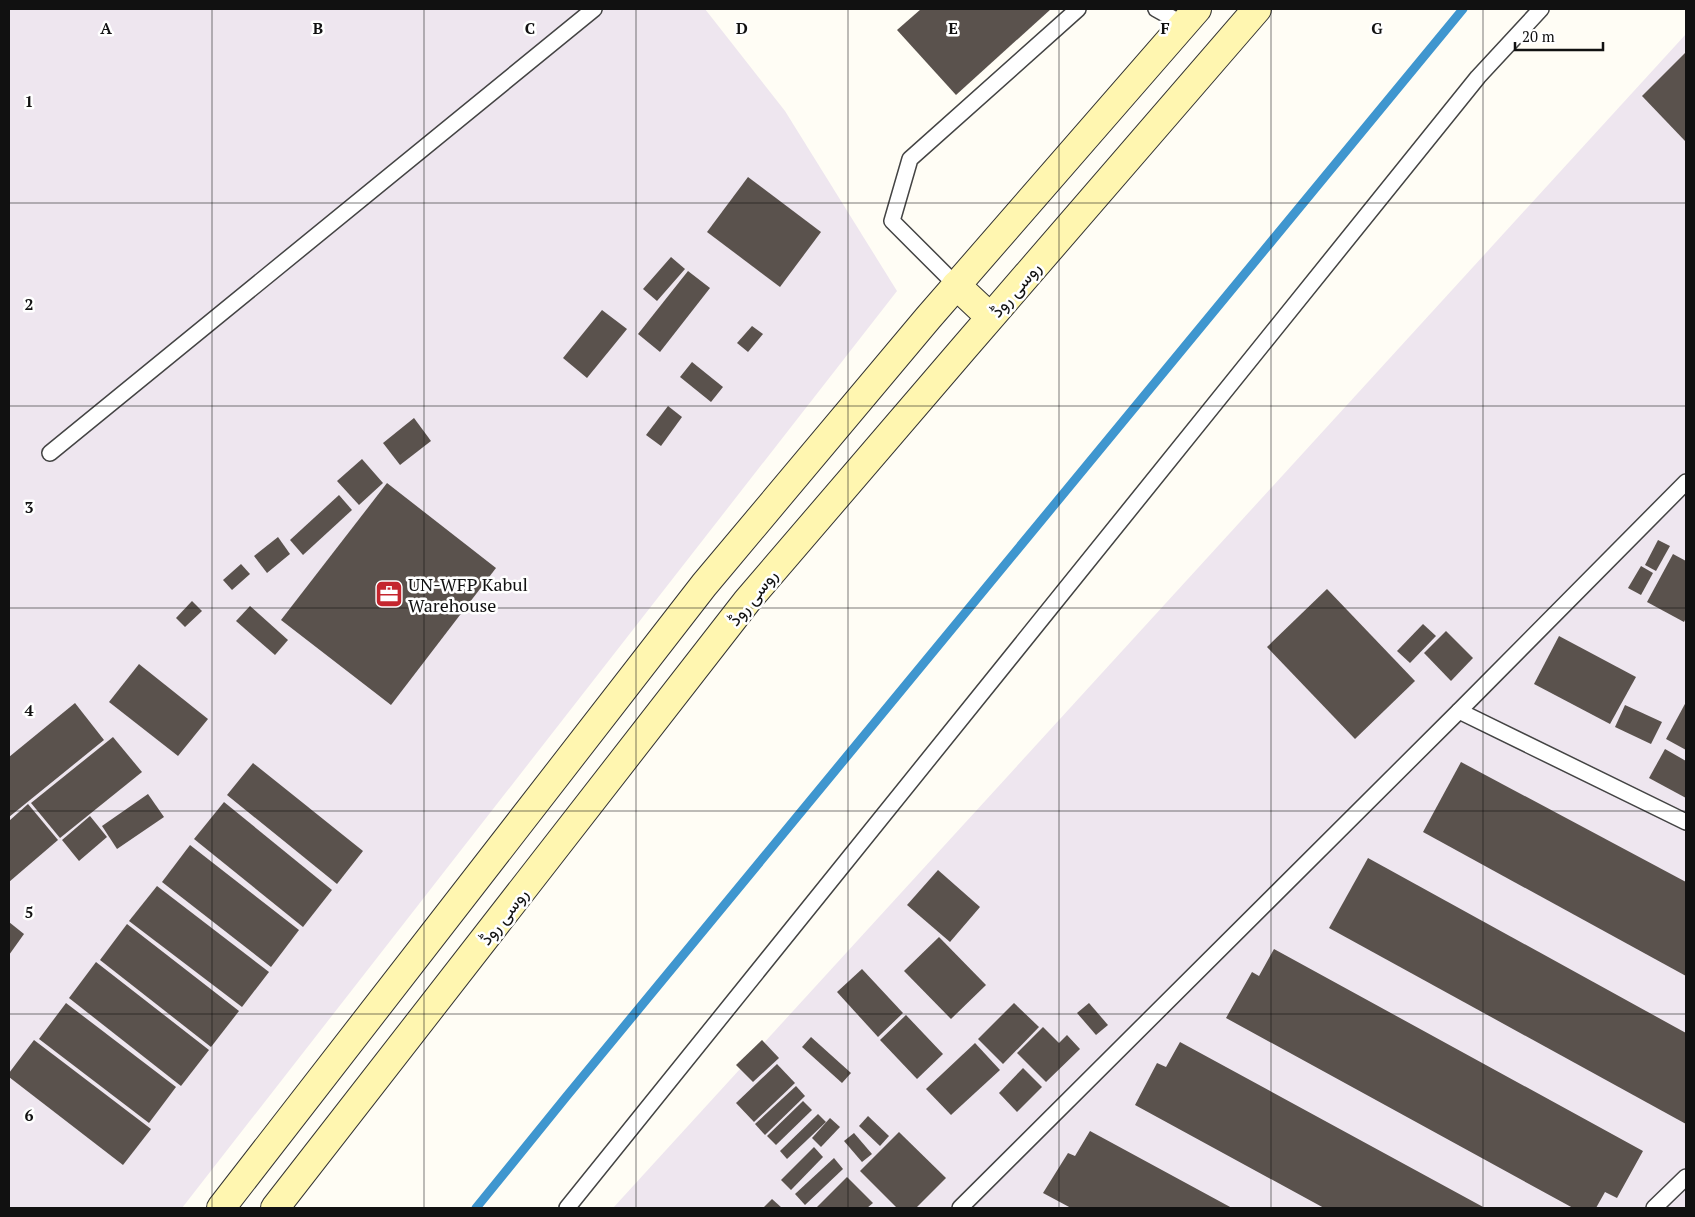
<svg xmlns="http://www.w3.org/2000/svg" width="1695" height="1217" viewBox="0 0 1695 1217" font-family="'PT Serif',Vazirmatn,serif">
<rect width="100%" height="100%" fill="#fffdf5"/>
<g fill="#eee6ef">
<polygon points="9,9 705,9 785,111 897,291 182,1208 9,1208"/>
<polygon points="1686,34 1686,1208 613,1208"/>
</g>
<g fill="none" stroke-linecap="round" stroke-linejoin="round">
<polyline stroke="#3f96cf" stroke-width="9" points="476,1208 566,1097 1463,9"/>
</g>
<g fill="#5a524d">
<polygon points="921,9 1051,9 956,95 897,30"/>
<polygon points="1686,52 1686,142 1642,96"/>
<polygon points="748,177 821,232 780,287 707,232"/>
<polygon points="671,257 685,269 657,301 643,289"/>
<polygon points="688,271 710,288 660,352 638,334"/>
<polygon points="602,310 627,329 587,378 563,358"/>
<polygon points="752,326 763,334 748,352 737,343"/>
<polygon points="692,362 723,387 711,402 680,377"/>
<polygon points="668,406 682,417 661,446 646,435"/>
<polygon points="414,418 431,441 400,465 383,443"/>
<polygon points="362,459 383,483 359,505 337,481"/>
<polygon points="387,483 496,568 391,705 281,620"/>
<polygon points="339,495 352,510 303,555 290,540"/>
<polygon points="278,537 290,554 267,573 254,556"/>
<polygon points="1658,540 1670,546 1656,571 1645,565"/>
<polygon points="1673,554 1686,561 1686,618 1684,622 1647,602"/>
<polygon points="241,564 250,574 232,590 223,580"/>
<polygon points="1641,566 1653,573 1641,595 1628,588"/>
<polygon points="1327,589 1415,681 1355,739 1267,647"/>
<polygon points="192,601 202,611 185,627 176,618"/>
<polygon points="250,606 288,640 275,655 236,621"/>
<polygon points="1423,624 1436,636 1410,663 1397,651"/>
<polygon points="1446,631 1473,658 1451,681 1424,653"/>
<polygon points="1559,636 1636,677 1610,724 1534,684"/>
<polygon points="139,664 208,719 178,756 109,702"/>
<polygon points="1686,702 1686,750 1666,739"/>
<polygon points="75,703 104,740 9,817 9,757"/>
<polygon points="1625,705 1662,722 1651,744 1615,727"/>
<polygon points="113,737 142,772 60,838 31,803"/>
<polygon points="1665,749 1686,761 1686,798 1649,778"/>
<polygon points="1461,762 1686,882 1686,976 1423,832"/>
<polygon points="253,763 363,851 337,884 227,795"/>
<polygon points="148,794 164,817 117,849 102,826"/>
<polygon points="224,802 332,890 303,927 194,839"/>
<polygon points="28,804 58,840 9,882 9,821"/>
<polygon points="90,816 107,837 79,861 62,840"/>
<polygon points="190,845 299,930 271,967 162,882"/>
<polygon points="1368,858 1686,1033 1686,1124 1329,928"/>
<polygon points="938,870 980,907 950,942 907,905"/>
<polygon points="157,886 269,972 242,1007 129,921"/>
<polygon points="9,922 24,934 9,955"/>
<polygon points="127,924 239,1011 211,1047 100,960"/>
<polygon points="939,937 986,985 951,1019 904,971"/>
<polygon points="1274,949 1643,1151 1617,1198 1605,1192 1596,1208 1573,1208 1226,1018 1252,972 1259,976"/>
<polygon points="96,962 209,1050 181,1086 69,998"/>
<polygon points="862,969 903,1013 878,1037 837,992"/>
<polygon points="66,1003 176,1087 149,1123 39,1039"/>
<polygon points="1014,1003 1039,1027 1003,1064 978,1039"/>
<polygon points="1089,1003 1108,1025 1096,1035 1077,1013"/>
<polygon points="906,1015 943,1054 917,1079 880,1040"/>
<polygon points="1043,1027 1059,1043 1067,1035 1080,1049 1046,1082 1017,1053"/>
<polygon points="811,1037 851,1073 842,1083 802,1047"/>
<polygon points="34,1040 151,1129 123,1165 9,1077 9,1073"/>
<polygon points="762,1040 779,1058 753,1082 736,1065"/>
<polygon points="1180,1042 1485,1208 1324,1208 1135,1105 1157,1063 1166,1067"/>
<polygon points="975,1043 1000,1070 951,1115 926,1089"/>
<polygon points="777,1064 795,1083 754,1122 736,1103"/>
<polygon points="1023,1068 1042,1087 1017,1112 999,1093"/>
<polygon points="796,1086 805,1096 765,1135 755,1124"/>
<polygon points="803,1101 812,1110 776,1145 767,1136"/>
<polygon points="818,1114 826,1122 787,1159 780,1151"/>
<polygon points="868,1116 889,1136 880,1146 859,1126"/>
<polygon points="830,1118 840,1127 821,1147 812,1138"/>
<polygon points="1090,1131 1232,1208 1071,1208 1043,1193 1068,1153 1075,1156"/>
<polygon points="899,1132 946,1178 916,1208 897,1208 860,1171"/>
<polygon points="854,1133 872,1154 862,1162 844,1141"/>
<polygon points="814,1147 823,1157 791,1190 781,1180"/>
<polygon points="834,1158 843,1169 805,1205 795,1194"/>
<polygon points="847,1177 873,1203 867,1208 816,1208"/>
<polygon points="772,1199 782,1208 763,1208"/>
</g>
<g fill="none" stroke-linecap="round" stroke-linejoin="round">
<g stroke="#444" stroke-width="18">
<g id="service">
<polyline points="1156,9 1183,24"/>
<polyline points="956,285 892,221 910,159 1078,9"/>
<polyline points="50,453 594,9"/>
<polyline points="1459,711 1686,822"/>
<polyline points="567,1208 1478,77 1541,9"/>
<polyline points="960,1208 1459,711 1686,482"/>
<polyline points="1654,1208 1686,1177"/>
</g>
</g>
<g stroke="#333" stroke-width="30">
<g id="secondary">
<polyline points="956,285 990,317"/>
<polyline points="221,1208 704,585 928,318 1197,9"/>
<polyline points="275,1208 747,601 964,348 1257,9"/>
</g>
</g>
<use href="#service" stroke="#fff" stroke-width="15"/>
<use href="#secondary" stroke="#fff6b0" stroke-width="28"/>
</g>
<path fill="none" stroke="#111" stroke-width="1" stroke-opacity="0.55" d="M 212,9 L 212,1208M 424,9 L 424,1208M 636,9 L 636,1208M 848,9 L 848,1208M 1059,9 L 1059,1208M 1271,9 L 1271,1208M 1483,9 L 1483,1208M 9,203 L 1686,203M 9,406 L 1686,406M 9,608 L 1686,608M 9,811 L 1686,811M 9,1014 L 1686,1014"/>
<defs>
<g id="office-square" transform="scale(1.4375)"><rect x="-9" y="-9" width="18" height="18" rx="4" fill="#c4262e" stroke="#fff"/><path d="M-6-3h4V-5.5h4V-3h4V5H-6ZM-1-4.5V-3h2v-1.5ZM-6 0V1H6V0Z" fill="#fff"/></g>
</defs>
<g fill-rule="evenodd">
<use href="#office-square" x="389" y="594"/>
</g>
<g text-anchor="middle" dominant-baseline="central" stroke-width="5" stroke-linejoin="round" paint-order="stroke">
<g font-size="18" fill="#111" stroke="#fff">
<text transform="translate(1015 289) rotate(-49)">روسی روڈ</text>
<text transform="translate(752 597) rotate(-51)">روسی روڈ</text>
<text transform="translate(503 916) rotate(-52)">روسی روڈ</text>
</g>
<g font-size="18" fill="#111" stroke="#fff" text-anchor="start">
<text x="408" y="584">UN-WFP Kabul<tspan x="408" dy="21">Warehouse</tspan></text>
</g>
</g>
<g font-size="16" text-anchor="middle" font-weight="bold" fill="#111" stroke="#fff" stroke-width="5" stroke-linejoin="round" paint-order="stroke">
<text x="106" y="34">A</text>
<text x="318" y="34">B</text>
<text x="530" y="34">C</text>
<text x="742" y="34">D</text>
<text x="953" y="34">E</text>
<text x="1165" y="34">F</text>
<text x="1377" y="34">G</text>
<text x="29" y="107">1</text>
<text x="29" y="310">2</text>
<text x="29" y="513">3</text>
<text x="29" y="716">4</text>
<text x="29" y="918">5</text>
<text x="29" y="1121">6</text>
</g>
<rect width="1695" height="1217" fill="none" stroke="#111111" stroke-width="20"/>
<path d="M1515 42v8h88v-8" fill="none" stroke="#111111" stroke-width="2.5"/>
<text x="1522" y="42" font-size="15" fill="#111111" stroke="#ffffff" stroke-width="4" paint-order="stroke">20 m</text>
</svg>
